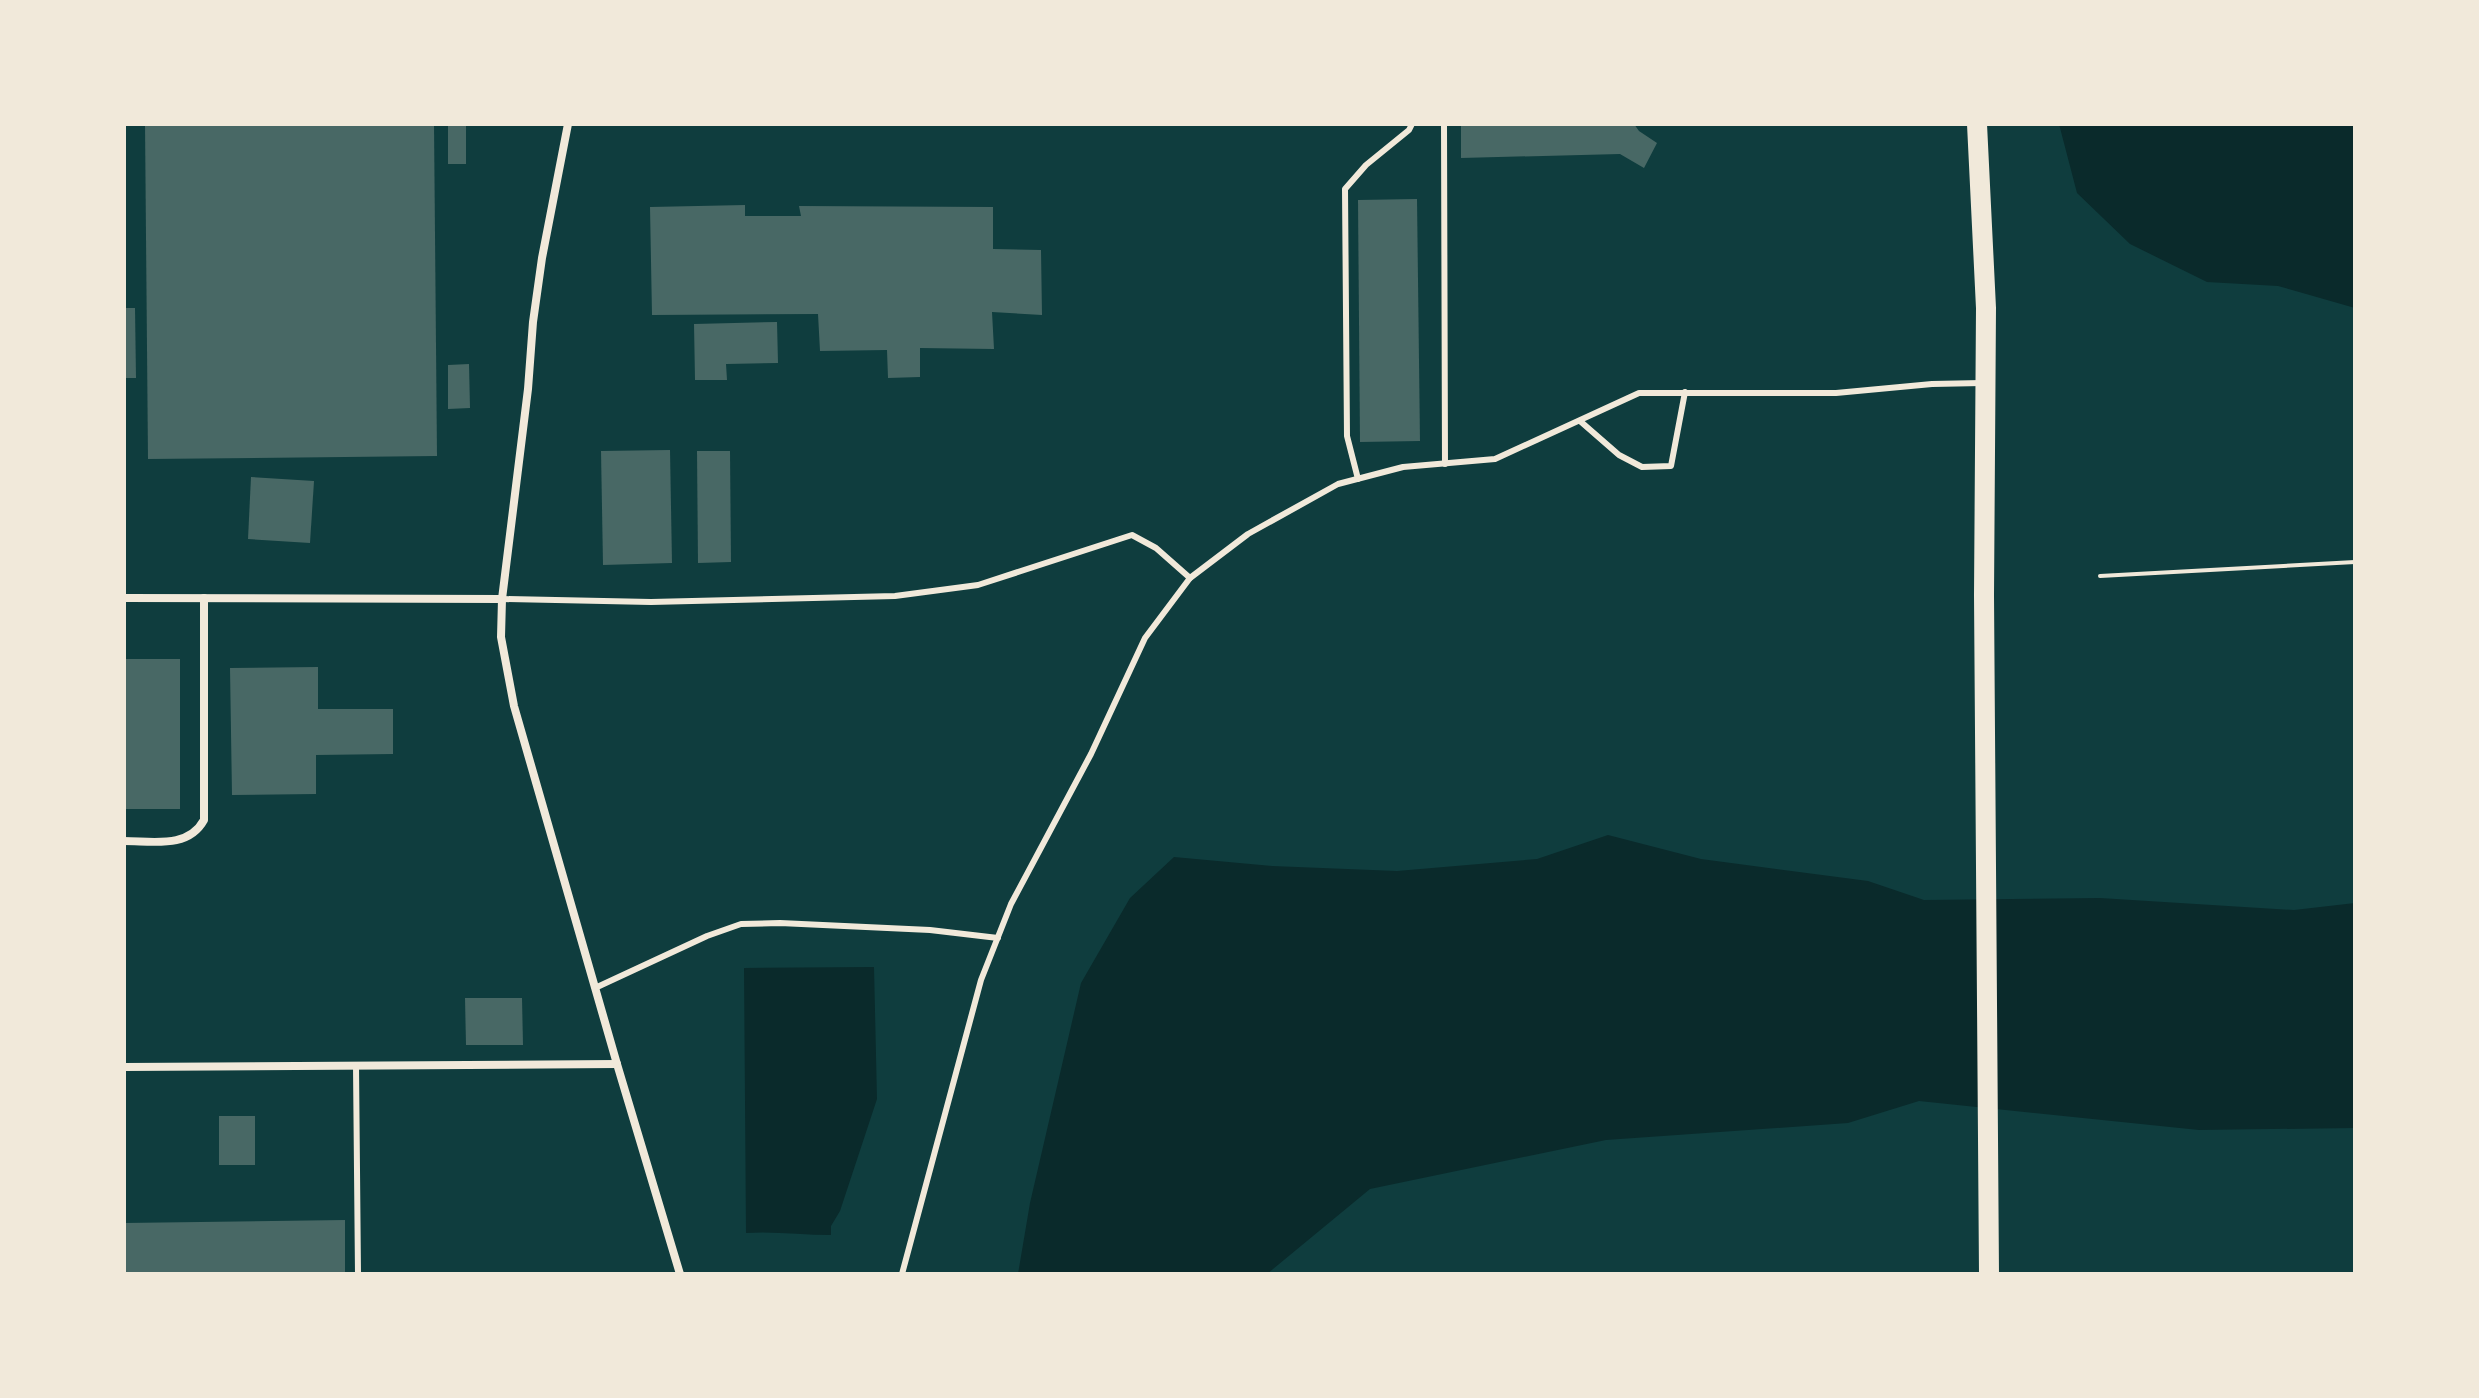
<svg xmlns="http://www.w3.org/2000/svg" width="2479" height="1398" viewBox="0 0 2479 1398" font-family="'Nunito Sans',sans-serif">
<rect width="100%" height="100%" fill="#0f3d3e"/>
<g fill="#0a2a2b">
<polygon points="2059,124 2355,124 2355,308 2278,286 2207,282 2130,244 2077,193"/>
<polygon points="1608,835 1701,859 1868,881 1924,900 2100,898 2294,910 2355,903 2355,1128 2199,1130 1919,1101 1848,1123 1606,1140 1370,1189 1267,1274 1018,1274 1030,1203 1081,983 1130,898 1174,857 1272,866 1397,871 1537,859"/>
<path d="M 874,967 L 877,1099 L 840,1211 L 831,1226 L 831,1235 C 802,1235 774,1231 746,1233 L 744,968 Z"/>
</g>
<g fill="#486865">
<polygon points="145,124 434,124 437,456 148,459"/>
<rect x="448" y="124" width="18" height="40"/>
<polygon points="1461,124 1634,124 1639,131 1657,143 1644,168 1620,154 1461,158"/>
<polygon points="1417,199 1420,441 1360,442 1358,200"/>
<polygon points="745,205 745,216 801,216 799,206 993,207 993,249 1041,250 1042,315 992,312 994,349 920,348 920,377 888,378 887,350 820,351 818,314 652,315 650,207"/>
<polygon points="124,308 135,308 136,378 124,378"/>
<polygon points="777,322 778,363 726,364 727,380 695,380 694,324"/>
<polygon points="469,364 470,408 448,409 448,365"/>
<polygon points="670,450 672,563 603,565 601,451"/>
<polygon points="697,451 730,451 731,562 698,563"/>
<polygon points="251,477 314,481 310,543 248,539"/>
<rect x="124" y="659" width="56" height="150"/>
<polygon points="318,667 318,709 393,709 393,754 316,755 316,794 232,795 230,668"/>
<polygon points="465,998 522,998 523,1045 466,1045"/>
<rect x="219" y="1116" width="36" height="49"/>
<polygon points="345,1220 345,1274 124,1274 124,1223"/>
</g>
<g fill="none" stroke-linecap="round" stroke-linejoin="round">
<polyline stroke="#f1e9da" stroke-width="4" points="2100,576 2355,562"/>
<g stroke="#f1e9da" stroke-width="6">
<polyline points="1444,124 1445,464"/>
<polyline points="1580,421 1619,455 1642,467 1671,466 1685,392"/>
<polyline points="1358,479 1347,436 1345,189 1366,165 1409,130 1412,124"/>
<polyline points="502,599 651,602 895,596 978,585 1132,535 1156,548 1190,578 1248,534 1338,484 1403,467 1495,459 1639,393 1836,393 1932,384 1982,383"/>
<polyline points="595,988 707,936 741,924 780,923 930,930 998,938"/>
<polyline points="356,1066 358,1274"/>
<polyline points="902,1274 981,980 1011,904 1091,754 1145,638 1190,578"/>
</g>
<g stroke="#f1e9da" stroke-width="8">
<polyline points="568,124 542,258 533,322 528,389 502,599 501,637 514,706 617,1064 680,1274"/>
<polyline points="124,598 502,599"/>
<path d="M 124,841 C 153,841 188,849 204,820 L 204,598"/>
<polyline points="124,1067 617,1064"/>
</g>
<polyline stroke="#f1e9da" stroke-width="20" points="1977,124 1986,308 1984,595 1989,1274"/>
</g>
<rect width="2479" height="1398" fill="none" stroke="#f1e9da" stroke-width="252"/>
</svg>
